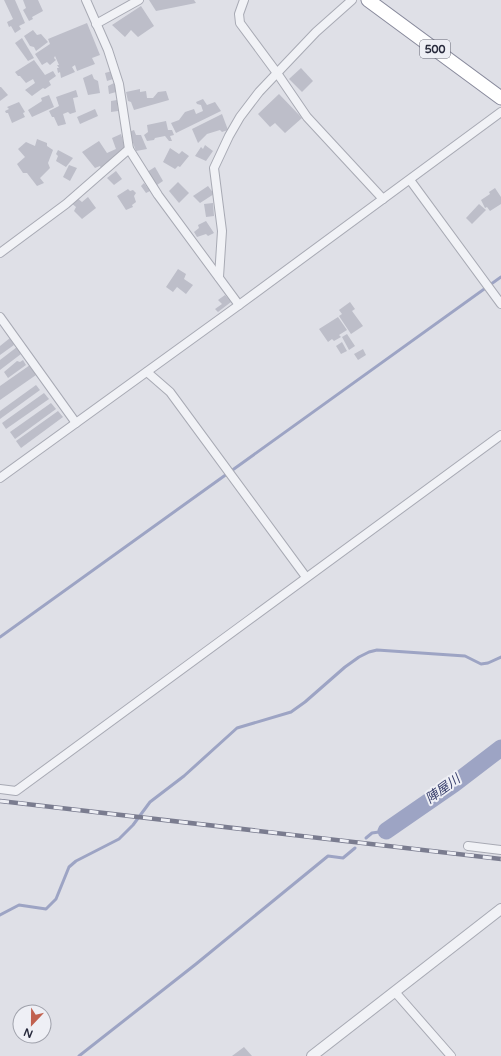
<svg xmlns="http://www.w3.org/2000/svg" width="501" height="1056" viewBox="0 0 501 1056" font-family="'Varela Round','Noto Sans JP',sans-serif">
<rect width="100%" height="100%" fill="#dfe0e7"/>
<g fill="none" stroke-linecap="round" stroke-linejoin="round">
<g stroke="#9da4c4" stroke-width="3">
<polyline points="0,637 501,277"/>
<polyline points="366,838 372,833 386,831"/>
<polyline points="0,915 19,905 46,909 56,899 69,867 76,861 119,839 133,825 150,802 184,776 237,728 291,712 305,702 345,667 359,657 369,652 377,650 465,656 481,664 488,663 501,657"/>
<polyline points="79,1056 196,964 328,856 343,858 355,848"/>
</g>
<polyline stroke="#9da4c4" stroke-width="17" points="386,831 454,784 501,748"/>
</g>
<g fill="#bdbec9">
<polygon points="4,0 15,0 25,23 19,26 21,29 15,33 11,26 9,27 7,22 13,19"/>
<polygon points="23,0 38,0 43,11 32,17 33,19 29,21 23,10 26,8"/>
<polygon points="149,0 194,0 196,3 156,11"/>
<polygon points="141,6 154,26 138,37 131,30 125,37 112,25"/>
<polygon points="87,23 100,55 92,58 95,64 77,71 75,65 72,67 75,72 61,78 60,72 58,73 57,68 59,68 57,65 59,65 55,56 54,58 56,60 50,65 47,62 42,65 35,54 50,44 48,39"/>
<polygon points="33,30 37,35 41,34 48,42 36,51 34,47 30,46 24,36"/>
<polygon points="22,38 34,58 28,61 15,43"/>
<polygon points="34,60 45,75 53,71 56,76 49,81 51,85 45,89 43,88 32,96 25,90 35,83 33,79 26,83 20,76 18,76 15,72"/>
<polygon points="301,68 313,81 302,92 289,79"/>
<polygon points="112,71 113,79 107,81 105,73"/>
<polygon points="92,74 94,79 98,81 100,93 88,95 83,78"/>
<polygon points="114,83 116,92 109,94 108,86"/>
<polygon points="0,87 1,87 8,95 0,101"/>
<polygon points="140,89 140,92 146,91 147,98 153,98 158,92 166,91 169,100 134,110 131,102 128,101 126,92"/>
<polygon points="76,90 78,97 73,98 76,112 70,114 68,112 63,114 66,124 58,126 54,117 52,117 49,111 59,106 56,97"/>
<polygon points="279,94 302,118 285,133 275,123 270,127 258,114"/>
<polygon points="49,95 54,107 32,117 28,110 42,101 41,98"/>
<polygon points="203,99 207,105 215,102 221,111 176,133 171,123 179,120 185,112 194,109 196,114 203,111 201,105 197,104 196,102"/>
<polygon points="117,100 118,111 111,112 111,101"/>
<polygon points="19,102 25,112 23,113 25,117 12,123 8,113 6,113 5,111 9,109 7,107"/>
<polygon points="95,109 98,116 80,124 77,117"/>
<polygon points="222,114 228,130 222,132 220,130 207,134 198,143 192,129"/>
<polygon points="166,121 168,130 172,130 174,135 170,136 172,141 169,141 165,136 155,138 154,140 147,141 144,135 148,132 147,125"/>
<polygon points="134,130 136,135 141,135 147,149 136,151 129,132"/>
<polygon points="121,134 125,148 101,168 100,166 95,168 82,152 99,141 107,153 116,149 112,138"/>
<polygon points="37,139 47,143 47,146 53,150 48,163 50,168 40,178 44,183 37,186 27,173 23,173 17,164 25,157 18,149 26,142 35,146"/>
<polygon points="205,145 213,151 206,161 195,156 201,147 203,149"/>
<polygon points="170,148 179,154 182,151 189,156 180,167 178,166 175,169 163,162"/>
<polygon points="58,150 73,158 66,167 56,161 58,156 56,154"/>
<polygon points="69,165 77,168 70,181 63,177"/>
<polygon points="155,167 163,181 157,185 147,172"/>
<polygon points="116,171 122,179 114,185 107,178"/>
<polygon points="178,182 189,193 179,203 169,191"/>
<polygon points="144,183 150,191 146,193 141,186"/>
<polygon points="208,186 214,194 200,203 193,196"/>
<polygon points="495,188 501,197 501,204 490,211 487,207 485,208 481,200 490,194 489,192"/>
<polygon points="128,189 130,191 133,190 136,193 134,196 136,202 132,205 133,207 126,210 117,196"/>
<polygon points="76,197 82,202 88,197 96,208 82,219 74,211 76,207 70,202"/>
<polygon points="213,203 214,216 206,217 204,204"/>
<polygon points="479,204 486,210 472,224 466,218"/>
<polygon points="206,221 214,233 208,236 206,234 197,237 194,232 199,228 198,225"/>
<polygon points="178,269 186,274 184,279 193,285 186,294 177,287 173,292 166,287"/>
<polygon points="225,295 231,302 218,312 215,309 222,304 218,300"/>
<polygon points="350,302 355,309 352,311 363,326 351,334 339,316 342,314 339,310"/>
<polygon points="338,317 347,330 339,335 341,337 334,341 332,339 328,342 319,329"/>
<polygon points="347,334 355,346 349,350 342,337"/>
<polygon points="10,338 14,345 0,355 0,346"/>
<polygon points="342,342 347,351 341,354 336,346"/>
<polygon points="17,347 21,354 0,370 0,360"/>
<polygon points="363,349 366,355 358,360 354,354"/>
<polygon points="23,360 26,365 8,378 4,372 17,361 20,362"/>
<polygon points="30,365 36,375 0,400 0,386"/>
<polygon points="36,385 40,390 0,419 0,411"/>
<polygon points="44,393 49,399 6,429 2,423"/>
<polygon points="51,403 56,409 15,439 10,432"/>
<polygon points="58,411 63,417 21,448 16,441"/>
<polygon points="244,1047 252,1056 232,1056"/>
</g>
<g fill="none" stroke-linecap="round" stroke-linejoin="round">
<g stroke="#a8aab4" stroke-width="10">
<g id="minor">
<polyline points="86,0 108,50 119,84 129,149 158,195 239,305"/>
<polyline points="244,0 239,14 240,23 277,73 307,117 383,199"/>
<polyline points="96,24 139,0"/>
<polyline points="410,180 501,304"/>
<polyline points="0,253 66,204 129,149"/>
<polyline points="219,277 222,231 214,168 229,136 240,117 259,92 316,32 352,0"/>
<polyline points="0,317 76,423"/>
<polyline points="147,372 170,392 306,577"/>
<polyline points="0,478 239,305 501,112"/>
<polyline points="0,789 16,791 501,435"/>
<polyline points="468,846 501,850"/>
<polyline points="395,992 451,1056"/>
</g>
</g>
<g stroke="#a8aab4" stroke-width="12">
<polyline id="tertiary" points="312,1056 501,909"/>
</g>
<g stroke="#888a9c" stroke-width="15">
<polyline id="trunk" points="368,0 501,98"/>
</g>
<use href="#minor" stroke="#f1f2f6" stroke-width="8"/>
<use href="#tertiary" stroke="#f1f2f6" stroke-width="10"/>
<use href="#trunk" stroke="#fff" stroke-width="13"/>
<g stroke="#7a7c8f" stroke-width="4.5">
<polyline id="rail" points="0,801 501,859"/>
</g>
<use href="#rail" stroke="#eeeff5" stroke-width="3" stroke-dasharray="9" stroke-linecap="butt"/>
</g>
<g text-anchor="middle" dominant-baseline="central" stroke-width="4" stroke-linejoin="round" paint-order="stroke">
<rect fill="#eeeff5" stroke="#646674" stroke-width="1" x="420" y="40" width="30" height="18" rx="3"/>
<g font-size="11" font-weight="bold" fill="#292b3d">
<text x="435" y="49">500</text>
</g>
<g font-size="13" font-style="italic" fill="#383f6c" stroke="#eeeff5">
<text transform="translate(443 789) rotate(-36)">陣屋川</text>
</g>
</g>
<g transform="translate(32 1024) rotate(202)"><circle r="19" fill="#eeeff5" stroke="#9fa1ab"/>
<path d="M0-3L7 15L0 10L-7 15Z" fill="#c1614f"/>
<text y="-6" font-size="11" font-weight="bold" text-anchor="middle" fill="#292b3d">N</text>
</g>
</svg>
